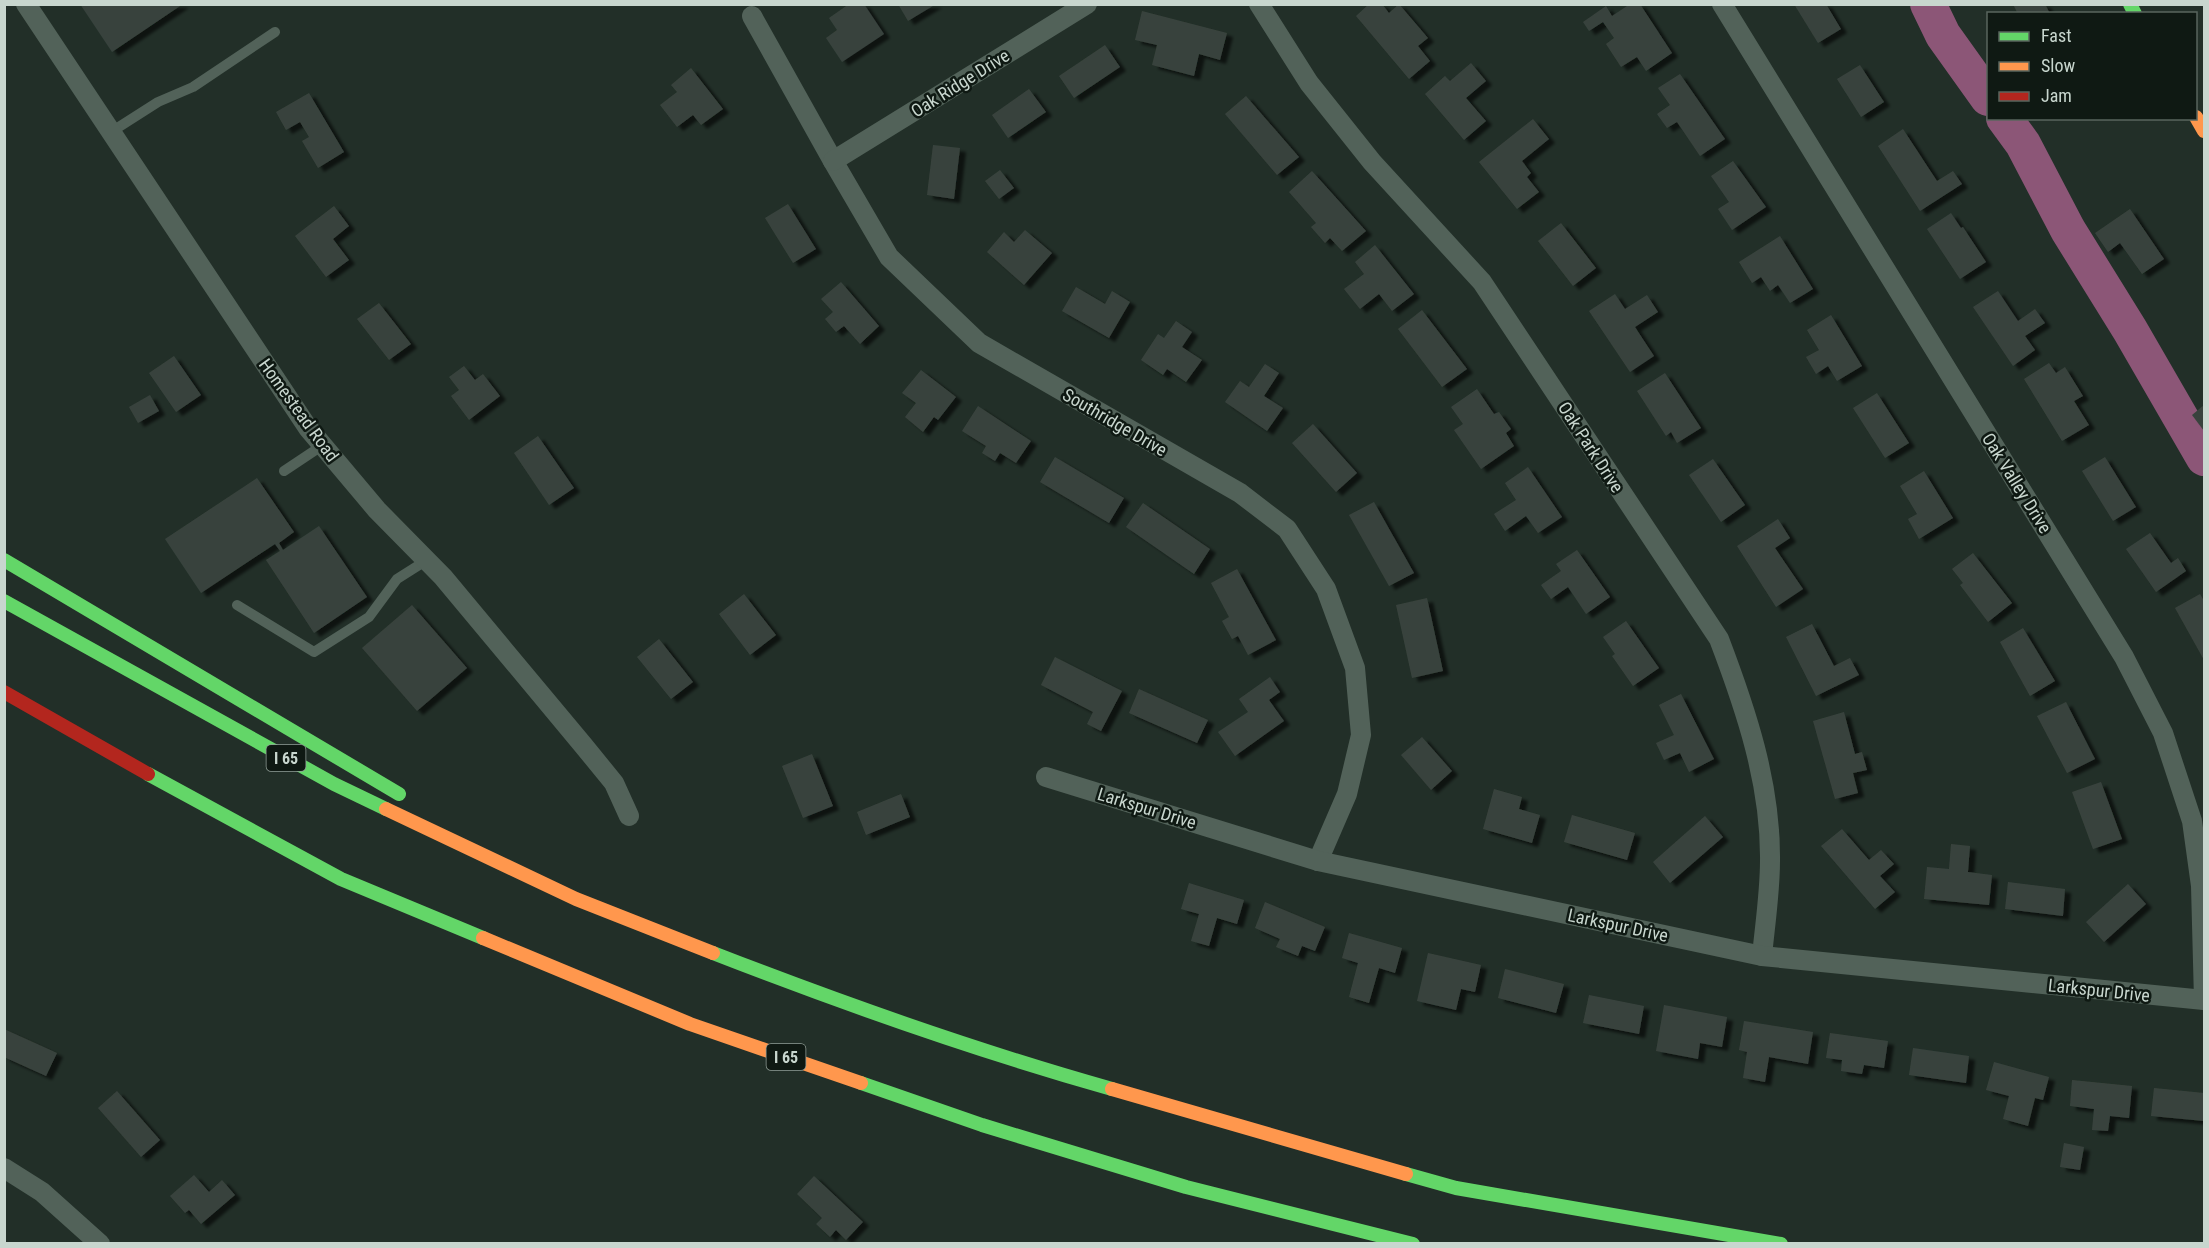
<svg xmlns="http://www.w3.org/2000/svg" width="2209" height="1248" viewBox="0 0 2209 1248" font-family="'Roboto Condensed',sans-serif">
<defs>
<filter id="shadow"><feDropShadow dx="6" dy="4" stdDeviation="1.5" flood-color="#0009"/></filter>
</defs>
<rect width="100%" height="100%" fill="#222f28"/>
<g fill="none" stroke-linecap="round" stroke-linejoin="round">
<g stroke="#8c5677" stroke-width="36">
<polyline points="1928,4 1943,35 1988,98"/>
<polyline points="2004,118 2023,144 2068,230 2130,330 2204,458"/>
</g>
</g>
<g fill="#39433d" filter="url(#shadow)">
<polygon points="80,4 183,4 112,52"/>
<polygon points="849,4 864,4 884,34 842,62 826,38 837,30 829,18"/>
<polygon points="898,4 936,4 908,21"/>
<polygon points="1369,4 1382,4 1389,13 1399,4 1428,38 1418,46 1430,61 1409,79 1356,16"/>
<polygon points="1630,4 1640,4 1672,53 1646,71 1637,57 1621,67 1606,44 1614,38 1603,22 1589,31 1583,22 1606,6 1612,16"/>
<polygon points="1794,4 1826,4 1841,29 1818,43"/>
<polygon points="2013,4 2045,4 2050,14 2018,14"/>
<polygon points="1142,11 1227,33 1220,60 1199,54 1194,76 1152,65 1157,45 1135,40"/>
<polygon points="1105,45 1120,67 1074,98 1059,76"/>
<polygon points="1471,63 1486,81 1466,98 1486,121 1464,140 1425,94 1445,76 1450,81"/>
<polygon points="1860,65 1884,102 1861,117 1837,79"/>
<polygon points="691,68 723,109 701,125 693,115 677,127 660,105 677,92 671,85"/>
<polygon points="1680,74 1725,139 1700,156 1677,122 1667,128 1657,114 1670,105 1658,88"/>
<polygon points="1029,89 1046,112 1008,138 992,115"/>
<polygon points="309,93 344,152 318,168 302,141 309,137 300,122 286,130 276,112"/>
<polygon points="1246,96 1299,157 1277,175 1225,114"/>
<polygon points="1533,119 1549,139 1522,161 1531,173 1527,177 1539,192 1517,209 1479,162"/>
<polygon points="1903,129 1937,181 1953,171 1962,184 1920,211 1878,146"/>
<polygon points="933,145 960,148 954,199 927,195"/>
<polygon points="1733,161 1766,207 1732,230 1718,209 1729,202 1711,176"/>
<polygon points="1000,170 1014,188 999,199 985,181"/>
<polygon points="1312,171 1366,231 1342,251 1330,238 1325,243 1311,227 1316,223 1289,192"/>
<polygon points="788,204 816,249 793,263 765,218"/>
<polygon points="334,206 349,226 333,239 349,260 326,277 295,236"/>
<polygon points="2130,209 2164,259 2142,274 2120,243 2108,252 2095,233"/>
<polygon points="1951,213 1961,228 1963,227 1986,262 1960,279 1927,229"/>
<polygon points="1561,223 1596,268 1573,286 1538,241"/>
<polygon points="1025,230 1052,253 1024,285 987,252 1004,232 1014,242"/>
<polygon points="1780,236 1813,289 1790,303 1778,285 1770,291 1761,277 1752,283 1739,262"/>
<polygon points="1375,245 1414,294 1392,311 1379,294 1360,309 1344,289 1364,274 1355,262"/>
<polygon points="841,282 879,326 860,344 844,326 836,332 825,319 833,312 821,299"/>
<polygon points="1076,287 1105,304 1112,291 1130,302 1109,338 1062,311"/>
<polygon points="1998,291 2018,321 2035,309 2045,323 2025,336 2035,350 2013,366 1973,307"/>
<polygon points="1615,294 1625,309 1647,295 1658,312 1635,327 1654,356 1630,372 1589,311"/>
<polygon points="379,303 411,344 389,360 357,319"/>
<polygon points="1422,310 1467,369 1442,387 1398,329"/>
<polygon points="1831,315 1862,366 1837,381 1828,366 1816,374 1806,357 1819,350 1807,330"/>
<polygon points="1176,321 1192,332 1182,347 1202,360 1186,382 1167,369 1163,375 1141,360 1158,334 1164,338"/>
<polygon points="174,356 201,395 176,412 149,373"/>
<polygon points="2049,363 2056,373 2065,367 2083,396 2074,401 2089,425 2062,441 2024,379"/>
<polygon points="1265,364 1279,373 1264,396 1283,408 1267,431 1225,402 1240,381 1249,387"/>
<polygon points="464,366 475,380 483,374 500,396 469,420 451,396 459,390 449,377"/>
<polygon points="921,370 956,397 938,420 934,417 923,432 905,417 916,403 902,393"/>
<polygon points="1665,373 1701,428 1677,443 1671,432 1666,436 1637,391"/>
<polygon points="1477,389 1494,414 1499,412 1511,429 1506,433 1514,446 1481,469 1454,430 1463,424 1451,407"/>
<polygon points="1877,393 1909,443 1885,458 1853,408"/>
<polygon points="150,395 159,411 138,423 129,407"/>
<polygon points="2204,405 2204,431 2192,415"/>
<polygon points="978,406 1031,441 1016,463 1000,453 995,461 982,453 986,446 962,431"/>
<polygon points="1313,424 1357,473 1336,492 1292,443"/>
<polygon points="538,436 574,488 549,505 514,453"/>
<polygon points="1055,457 1124,498 1109,523 1040,482"/>
<polygon points="2105,457 2136,507 2113,521 2082,471"/>
<polygon points="1713,459 1745,505 1721,522 1689,475"/>
<polygon points="1528,467 1562,517 1538,533 1526,516 1505,531 1494,514 1516,500 1505,483"/>
<polygon points="1924,471 1953,518 1919,539 1908,519 1917,514 1900,486"/>
<polygon points="257,478 294,532 279,543 283,550 319,526 367,597 314,633 266,560 280,551 275,544 201,593 165,539"/>
<polygon points="1374,502 1414,573 1389,586 1349,515"/>
<polygon points="1143,503 1210,549 1194,574 1126,527"/>
<polygon points="1778,519 1790,538 1775,548 1803,589 1776,607 1737,546"/>
<polygon points="2150,533 2171,563 2178,558 2186,571 2156,592 2126,549"/>
<polygon points="1577,550 1610,597 1586,614 1568,587 1551,599 1541,585 1561,571 1556,564"/>
<polygon points="1973,553 2012,603 1988,622 1960,585 1963,583 1952,569"/>
<polygon points="1237,569 1276,640 1248,655 1238,636 1232,639 1222,621 1229,617 1211,583"/>
<polygon points="744,594 776,635 750,655 719,614"/>
<polygon points="2200,594 2204,601 2204,660 2175,608"/>
<polygon points="1427,598 1443,671 1412,678 1396,605"/>
<polygon points="412,605 467,668 417,711 362,648"/>
<polygon points="1626,621 1659,668 1633,686 1612,656 1615,654 1603,637"/>
<polygon points="1812,624 1834,666 1850,658 1859,675 1816,696 1786,637"/>
<polygon points="2023,628 2055,681 2030,696 2000,642"/>
<polygon points="659,639 693,682 671,699 637,657"/>
<polygon points="1055,657 1122,691 1101,731 1087,724 1093,712 1041,685"/>
<polygon points="1270,677 1280,692 1269,700 1284,721 1235,756 1218,732 1248,712 1239,699"/>
<polygon points="1139,689 1208,720 1197,743 1129,713"/>
<polygon points="1681,694 1714,759 1689,772 1680,753 1664,760 1656,743 1674,735 1659,705"/>
<polygon points="2066,702 2095,759 2067,773 2037,716"/>
<polygon points="1844,712 1855,754 1862,752 1867,770 1853,773 1858,793 1835,799 1813,721"/>
<polygon points="1422,737 1452,771 1431,790 1401,755"/>
<polygon points="812,754 833,806 803,818 782,766"/>
<polygon points="2101,782 2122,839 2093,849 2072,792"/>
<polygon points="1494,789 1522,797 1519,809 1540,815 1532,843 1483,829"/>
<polygon points="901,794 910,817 866,835 857,812"/>
<polygon points="1572,815 1635,833 1627,860 1564,842"/>
<polygon points="1705,816 1723,837 1670,883 1653,862"/>
<polygon points="1842,829 1869,860 1881,850 1894,864 1880,876 1895,892 1875,909 1821,846"/>
<polygon points="1951,844 1970,846 1968,872 1992,875 1989,905 1924,899 1927,867 1949,869"/>
<polygon points="2008,882 2065,889 2063,916 2005,909"/>
<polygon points="1189,883 1244,900 1237,924 1217,918 1209,946 1191,941 1199,914 1181,909"/>
<polygon points="2128,884 2146,904 2104,942 2086,922"/>
<polygon points="1265,902 1325,927 1315,951 1302,946 1298,956 1276,947 1280,939 1255,928"/>
<polygon points="1349,933 1402,948 1395,973 1379,968 1369,1003 1349,997 1358,963 1342,958"/>
<polygon points="1428,953 1481,965 1475,992 1461,989 1456,1010 1417,1001"/>
<polygon points="1505,969 1564,984 1556,1013 1498,998"/>
<polygon points="1589,995 1644,1006 1639,1034 1583,1023"/>
<polygon points="1664,1005 1727,1017 1722,1047 1700,1043 1698,1059 1656,1051"/>
<polygon points="1744,1021 1813,1032 1808,1064 1769,1057 1765,1082 1743,1078 1747,1052 1739,1050"/>
<polygon points="4,1029 57,1053 46,1076 4,1057"/>
<polygon points="1830,1033 1888,1041 1884,1068 1864,1065 1862,1074 1841,1071 1842,1060 1826,1058"/>
<polygon points="1913,1048 1969,1056 1966,1083 1909,1075"/>
<polygon points="1994,1062 2049,1077 2043,1100 2035,1098 2028,1126 2003,1119 2009,1096 1986,1090"/>
<polygon points="2072,1080 2132,1086 2129,1118 2110,1116 2108,1131 2092,1130 2094,1109 2070,1106"/>
<polygon points="2154,1088 2204,1093 2204,1121 2151,1116"/>
<polygon points="117,1091 160,1140 141,1157 98,1108"/>
<polygon points="2064,1143 2084,1147 2080,1170 2060,1167"/>
<polygon points="194,1175 209,1192 222,1180 235,1195 201,1224 189,1210 185,1213 170,1196"/>
<polygon points="814,1176 863,1222 846,1240 836,1230 830,1237 816,1224 822,1218 797,1194"/>
</g>
<g fill="none" stroke-linecap="round" stroke-linejoin="round">
<g stroke="#526259" stroke-width="10">
<polyline points="111,132 158,102 193,87 275,32"/>
<polyline points="284,471 323,445"/>
<polyline points="237,605 314,652 369,617 397,579 427,560"/>
</g>
<g stroke="#526259" stroke-width="20">
<polyline points="26,4 308,428 377,510 443,577 583,745 614,783 629,816"/>
<path d="M 1259,4 L 1309,83 L 1372,162 L 1482,282 L 1719,639 C 1746,710 1771,784 1770,861 C 1770,892 1765,925 1762,956"/>
<polyline points="1722,4 2124,657 2163,733 2192,821 2201,886 2204,1000"/>
<polyline points="752,16 833,161 889,257 979,343 1240,493 1287,529 1326,589 1355,668 1361,735 1347,794 1318,861"/>
<polyline points="833,161 1087,4"/>
<polyline points="1046,777 1318,861 1762,956 2204,1000"/>
<polyline points="4,1168 42,1192 100,1244"/>
</g>
<g stroke="#63d668" stroke-width="14">
<polyline points="2130,4 2135,14"/>
<polyline points="4,560 399,794"/>
<polyline points="4,601 334,784 386,809"/>
<polyline points="148,774 341,879 483,938"/>
<path d="M 713,953 C 844,1004 977,1051 1112,1089"/>
<polyline points="861,1083 982,1125 1186,1187 1413,1244"/>
<polyline points="1406,1174 1456,1188 1781,1244"/>
</g>
<g stroke="#ff974d" stroke-width="14">
<polyline points="2196,117 2204,131"/>
<polyline points="386,809 576,899 713,953"/>
<polyline points="483,938 690,1024 861,1083"/>
<polyline points="1112,1089 1406,1174"/>
</g>
<polyline stroke="#b3261e" stroke-width="14" points="4,692 148,774"/>
</g>
<g text-anchor="middle" dominant-baseline="central" stroke-width="5" stroke-linejoin="round" paint-order="stroke">
<g fill="#0f1913" stroke="#909d96" stroke-width="1.5">
<rect x="266.5" y="745" width="39" height="26" rx="4.5"/>
<rect x="766.5" y="1044" width="39" height="26" rx="4.5"/>
</g>
<g font-size="16" font-weight="bold" fill="#c8d6ce">
<text x="286" y="758">I 65</text>
<text x="786" y="1057">I 65</text>
</g>
<g font-size="18" fill="#c8d6ce" stroke="#0f1913">
<text transform="translate(960 83) rotate(-32)">Oak Ridge Drive</text>
<text transform="translate(299 410) rotate(54)">Homestead Road</text>
<text transform="translate(1115 422) rotate(30)">Southridge Drive</text>
<text transform="translate(1591 447) rotate(57)">Oak Park Drive</text>
<text transform="translate(2017 483) rotate(58)">Oak Valley Drive</text>
<text transform="translate(1147 808) rotate(17)">Larkspur Drive</text>
<text transform="translate(1618 925) rotate(12)">Larkspur Drive</text>
<text transform="translate(2099 990) rotate(6)">Larkspur Drive</text>
</g>
</g>
<rect width="2209" height="1248" fill="none" stroke="#c8d6ce" stroke-width="12"/>
<rect x="1987" y="12" width="210" height="108" fill="#0f1913" stroke="#59655e" stroke-width="1.5"/>
<rect x="1999" y="32" width="30" height="9" fill="#63d668" stroke="#59655e" stroke-width="1.5"/>
<text x="2041" y="42" font-size="18" fill="#c8d6ce">Fast</text>
<rect x="1999" y="62" width="30" height="9" fill="#ff974d" stroke="#59655e" stroke-width="1.5"/>
<text x="2041" y="72" font-size="18" fill="#c8d6ce">Slow</text>
<rect x="1999" y="92" width="30" height="9" fill="#b3261e" stroke="#59655e" stroke-width="1.5"/>
<text x="2041" y="102" font-size="18" fill="#c8d6ce">Jam</text>
</svg>
